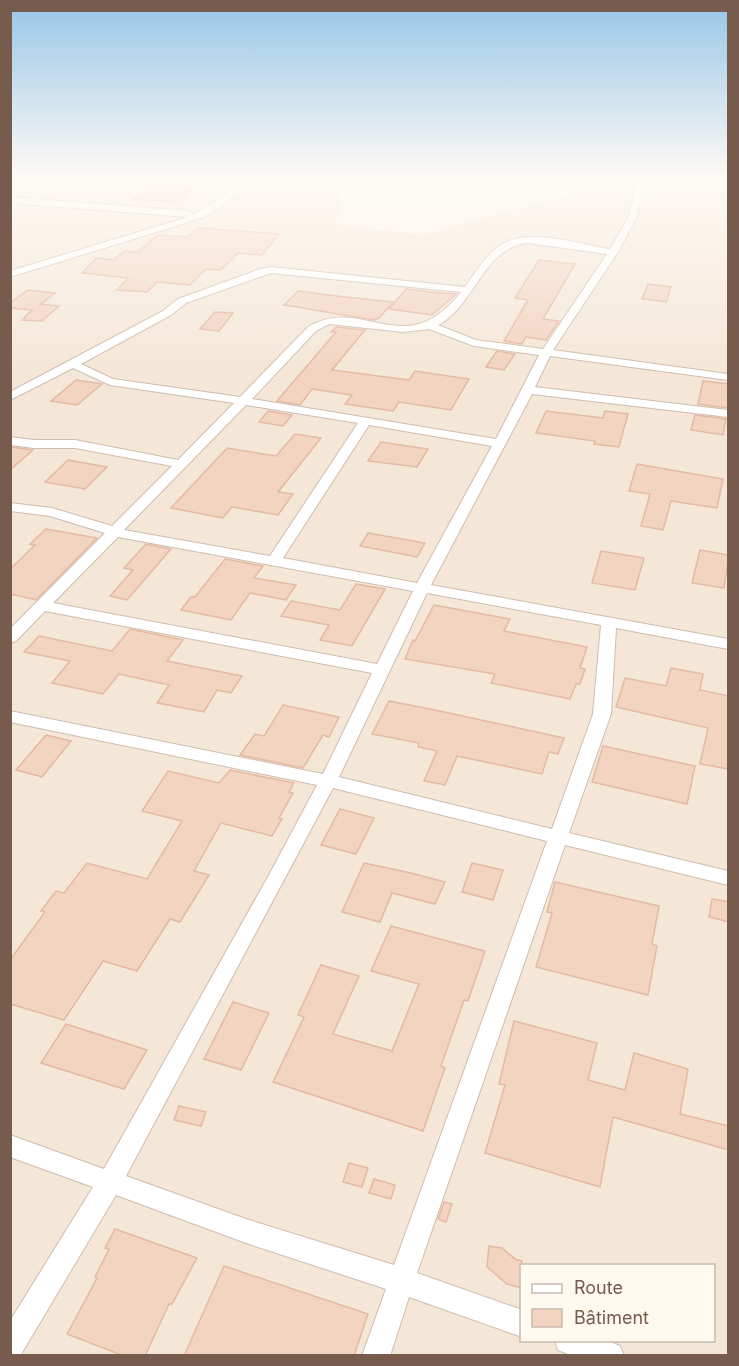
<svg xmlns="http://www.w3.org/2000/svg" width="739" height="1366" viewBox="0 0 739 1366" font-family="Inter,sans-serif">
<rect width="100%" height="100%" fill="#fcf5e9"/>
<path fill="#f4e7d8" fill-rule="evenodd" d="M 10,176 L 344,176 L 336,224 L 423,235 L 635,176 L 728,176 L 728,1355 L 11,1355 ZM 522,1266 L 714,1266 L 714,1340 L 522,1340 Z"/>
<g fill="#f2d4c1" stroke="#e4baa2" stroke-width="1.5">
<polygon points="151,185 193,188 177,202 133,199"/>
<polygon points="198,228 279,234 262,255 238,253 221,270 206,269 190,285 157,282 147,292 117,290 128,278 82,273 96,258 114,260 124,251 138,252 157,235 188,237"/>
<polygon points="539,260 575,264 543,319 559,321 546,340 526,337 522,344 504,341 528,300 515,298"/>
<polygon points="648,284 671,287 666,302 642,299"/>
<polygon points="406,289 431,292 456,294 432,315 389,309"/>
<polygon points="28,290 55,293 41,304 59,306 42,321 22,320 32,310 10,308 10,303"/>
<polygon points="298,291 337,296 393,302 379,318 374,320 284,305"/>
<polygon points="215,312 233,313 219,331 200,329"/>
<polygon points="336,327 365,330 332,370 409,380 415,371 469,379 451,410 399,402 393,411 345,404 352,395 312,389 300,405 277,401 336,332 331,332"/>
<polygon points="497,351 515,354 504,370 486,367"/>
<polygon points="76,380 102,384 77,405 51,401"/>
<polygon points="703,381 729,384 728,408 698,404"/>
<polygon points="268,411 292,415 283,426 259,422"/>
<polygon points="546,411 603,418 605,411 628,414 619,447 594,444 595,441 536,433"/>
<polygon points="695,415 726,419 723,435 691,430"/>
<polygon points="295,434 321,438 278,492 293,494 278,515 232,507 223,518 171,508 227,448 276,456"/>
<polygon points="381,442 401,445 428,449 417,467 368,461"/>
<polygon points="12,447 33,450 10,470 10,448"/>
<polygon points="68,460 107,467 85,489 45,482"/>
<polygon points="637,464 723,479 717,508 671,501 663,530 641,526 650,494 629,491"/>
<polygon points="46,529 97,538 36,600 10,594 10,569 35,545 30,544"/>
<polygon points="368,533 425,543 417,557 360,546"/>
<polygon points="146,544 171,549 127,600 110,596 133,570 124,568"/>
<polygon points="700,550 729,555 724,588 692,583"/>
<polygon points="601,551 644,558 635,590 592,583"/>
<polygon points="225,559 263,566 254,578 296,585 286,600 250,593 231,620 181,610 191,597 195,597"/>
<polygon points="356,584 385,589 352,646 320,640 329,625 281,616 291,601 340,610"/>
<polygon points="434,605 510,619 504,631 587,647 580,668 585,669 580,684 576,684 570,699 491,683 495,674 405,659 413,640 415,641"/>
<polygon points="130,629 183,640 167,661 242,676 231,693 217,690 204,712 157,703 169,685 119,674 103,694 52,683 70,661 24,652 39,636 112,651"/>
<polygon points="671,668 703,674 700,690 729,696 729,769 700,764 708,728 616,707 625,678 666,686"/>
<polygon points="389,701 435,710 564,738 558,754 549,752 542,774 457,756 445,785 424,781 437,751 418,747 419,743 372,734"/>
<polygon points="283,705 339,717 329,737 323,735 303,768 240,755 255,734 264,736"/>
<polygon points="46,735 71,741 42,777 16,770"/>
<polygon points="603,746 695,766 687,804 592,782"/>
<polygon points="230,770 294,783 289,792 293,793 279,818 282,819 272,836 221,823 194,871 209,875 180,922 170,919 137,971 103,961 64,1020 10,1004 10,960 45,912 41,911 56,891 64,893 87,863 147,879 182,821 142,811 168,771 219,783"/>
<polygon points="340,809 374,818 356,854 321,845"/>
<polygon points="364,863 411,873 445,882 435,904 392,893 380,922 342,912"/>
<polygon points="472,863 503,870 493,900 462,892"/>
<polygon points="555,882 659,906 652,944 657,946 648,995 536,967 552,913 547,912"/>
<polygon points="712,899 729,902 729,922 709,917"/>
<polygon points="391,926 485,951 468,1001 464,1000 441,1066 445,1068 423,1131 273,1082 304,1017 298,1015 321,965 359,976 333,1034 392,1051 419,984 371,971"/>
<polygon points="233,1002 269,1013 241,1070 204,1059"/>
<polygon points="514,1021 597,1043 588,1080 625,1090 634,1053 688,1069 680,1114 729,1126 729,1150 613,1117 600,1187 485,1153 505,1085 499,1084"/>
<polygon points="66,1024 147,1050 124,1089 41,1063"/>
<polygon points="179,1106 206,1112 201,1126 174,1120"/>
<polygon points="349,1163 368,1168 362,1187 343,1182"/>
<polygon points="374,1179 395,1185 391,1199 369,1193"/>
<polygon points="444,1202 452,1204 446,1222 438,1219"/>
<polygon points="115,1229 197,1258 172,1304 169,1304 145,1356 124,1356 67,1334 97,1278 95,1277 109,1249 105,1248"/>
<polygon points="489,1246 502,1248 515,1259 522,1261 522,1288 507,1284 487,1267"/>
<polygon points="224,1266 368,1314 354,1356 184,1356"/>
</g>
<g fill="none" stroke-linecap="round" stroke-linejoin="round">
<g stroke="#cfbcae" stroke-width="2">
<g id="minor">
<polygon points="155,176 248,180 254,176 264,176 205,217 10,277 10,271 188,217 10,203 10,197 189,211 193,215 241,185 159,178"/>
<path d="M 639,176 L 647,176 L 636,218 L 618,252 L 553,350 L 728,374 L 728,380 L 550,356 L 535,387 L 728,410 L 728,417 L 532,394 L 431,585 L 728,639 L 728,649 L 616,628 L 611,714 L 569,833 L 728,871 L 728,885 L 565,845 L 417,1273 L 522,1310 L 522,1337 L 409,1297 L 390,1356 L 362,1356 L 386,1289 L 246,1243 L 116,1195 L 20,1356 L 10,1356 L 10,1321 L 93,1187 L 10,1157 L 10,1135 L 104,1169 L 269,875 L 317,785 L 10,722 L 10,711 L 323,774 L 372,673 L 45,611 L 16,641 L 10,643 L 10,629 L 105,533 L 50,516 L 10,511 L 10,503 L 52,508 L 112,526 L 172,466 L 75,448 L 34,448 L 10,445 L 10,437 L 34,440 L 75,440 L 178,460 L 234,403 L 110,385 L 73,368 L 10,400 L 10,392 L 163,311 L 178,299 L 260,269 L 271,267 L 465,287 C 476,272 486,254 501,245 C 528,227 580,244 610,249 L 628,218 ZM 527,243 L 607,254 L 543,349 L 476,340 L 438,325 C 474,307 483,248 527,243 ZM 271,273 L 461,292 C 405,364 363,294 308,327 L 240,397 L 113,379 L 81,364 L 171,315 L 186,303 ZM 329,324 L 403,332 L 429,329 L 474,346 L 539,355 L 496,439 L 252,399 L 316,331 ZM 246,405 L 358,423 L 270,556 L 124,530 ZM 369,425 L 492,446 L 417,583 L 283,558 ZM 118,537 L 413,591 L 377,664 L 53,603 ZM 427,593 L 601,625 L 593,714 L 552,829 L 339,777 ZM 333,788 L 547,841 L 394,1265 L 246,1219 L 126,1176 Z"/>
<polygon points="682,176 693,176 728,191 728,196"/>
<polygon points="555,1340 606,1340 620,1346 624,1356 573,1356 558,1350"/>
</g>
</g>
<use href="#minor" fill="#fff" fill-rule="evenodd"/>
</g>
<linearGradient id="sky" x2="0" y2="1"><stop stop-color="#97c6e7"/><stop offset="0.48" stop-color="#fefaf5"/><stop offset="1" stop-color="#fefaf5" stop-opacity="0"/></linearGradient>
<rect width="739" height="367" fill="url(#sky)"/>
<rect width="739" height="1366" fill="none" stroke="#775b4c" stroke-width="24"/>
<rect x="520" y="1264" width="195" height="78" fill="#fff9f0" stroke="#c9baae" stroke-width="1.5"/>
<rect x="532" y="1284" width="30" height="9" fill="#ffffff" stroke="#c9baae" stroke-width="1.5"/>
<text x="574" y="1294" font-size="18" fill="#775b4c">Route</text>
<rect x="532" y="1309" width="30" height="18" fill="#f2d4c1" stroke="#c9baae" stroke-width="1.5"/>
<text x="574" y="1324" font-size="18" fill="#775b4c">Bâtiment</text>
</svg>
